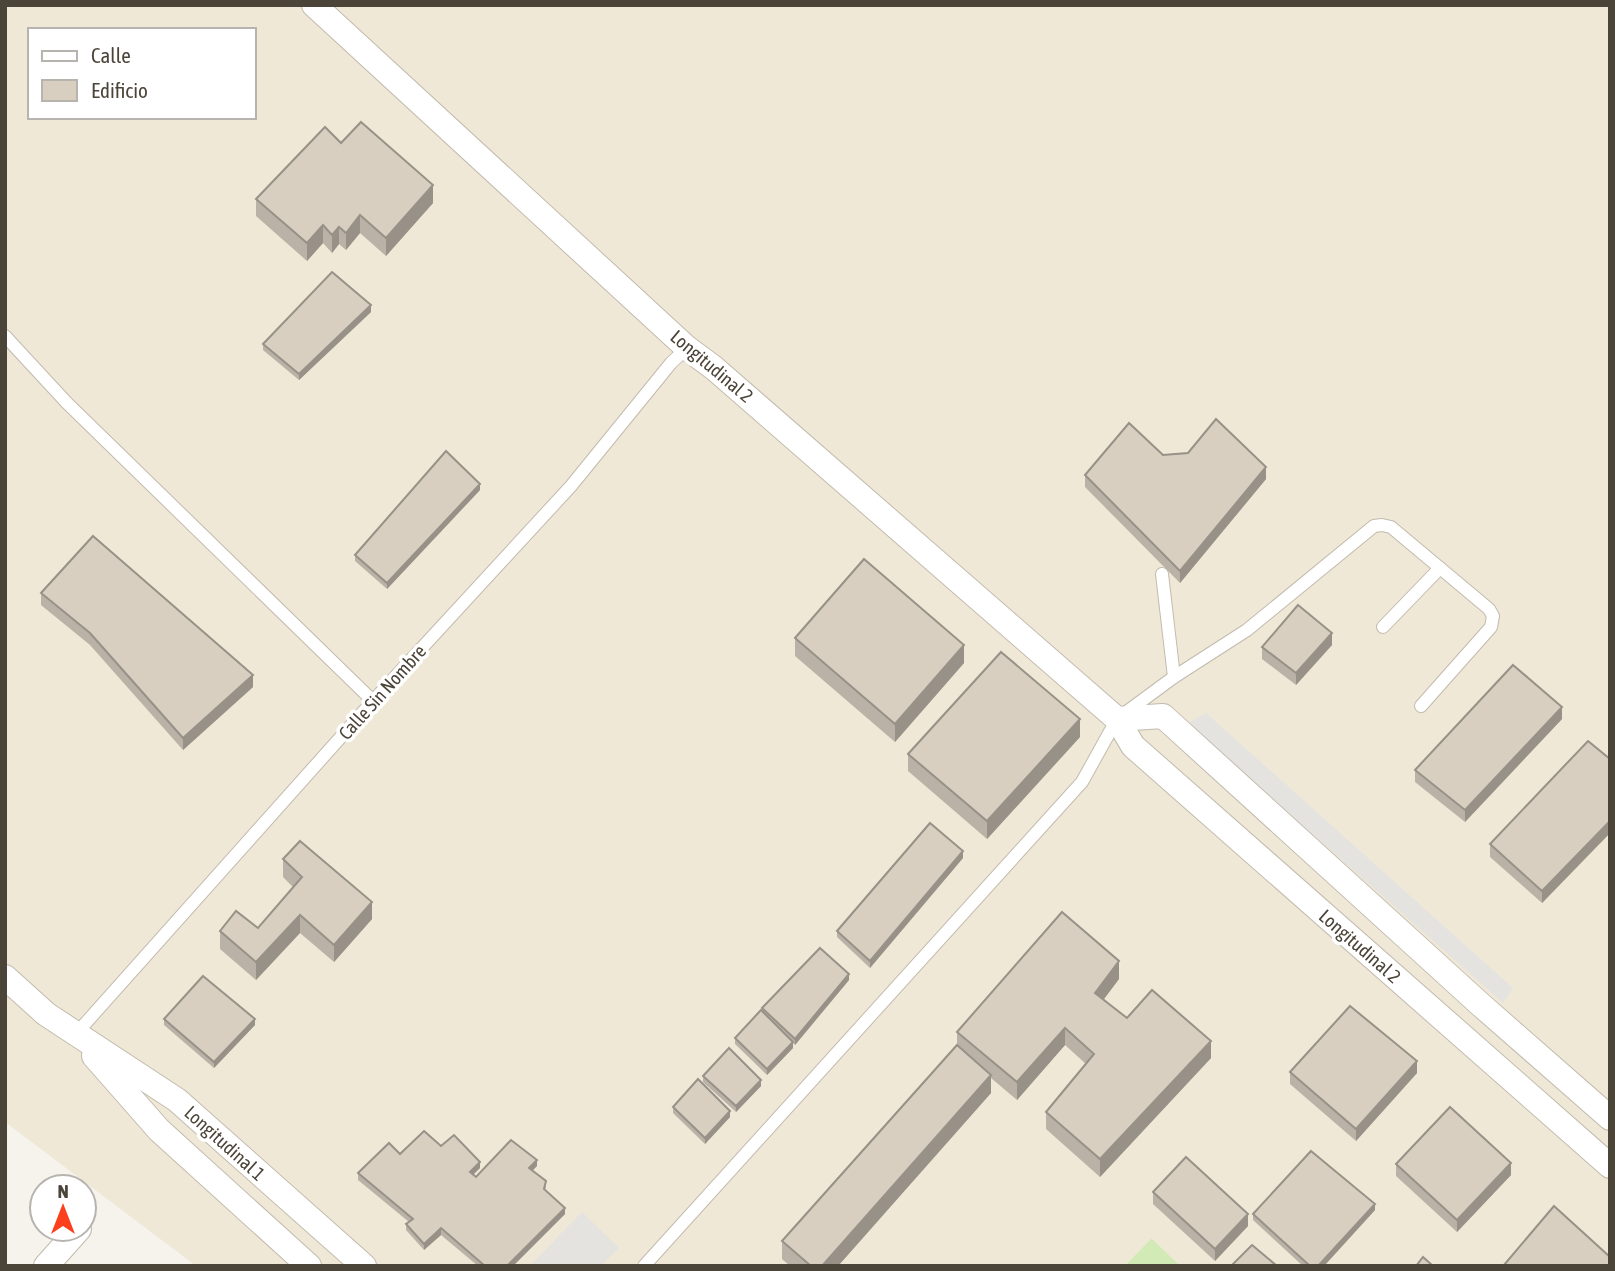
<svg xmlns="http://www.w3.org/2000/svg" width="1615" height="1271" viewBox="0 0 1615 1271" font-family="'Asap Condensed',sans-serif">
<rect width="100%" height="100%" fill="#f6f3ec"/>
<path fill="#efe8d6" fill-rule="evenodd" d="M 5,5 L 1610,5 L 1610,1266 L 196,1266 L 5,1122 ZM 30,30 L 254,30 L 254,117 L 30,117 Z"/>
<polygon fill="#d2eab5" points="1151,1239 1152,1239 1180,1266 1125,1266"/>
<g fill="#e5e3e0">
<polygon points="1206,713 1513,988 1503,1003 1188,723"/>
<polygon points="582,1212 619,1248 601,1266 530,1266"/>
</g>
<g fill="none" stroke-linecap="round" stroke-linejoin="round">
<g stroke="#c2bbae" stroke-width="14">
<g id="service">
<polyline points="5,336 67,403 373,701"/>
<polyline points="1162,574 1174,677"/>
<polyline points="1383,627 1440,568"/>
<polyline points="75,1035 373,701 571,486 671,363 687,348"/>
<polyline points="644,1266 1082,782 1117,719 1174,677 1247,630 1374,526 1382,525 1391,527 1489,609 1493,616 1491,627 1421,706"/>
</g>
</g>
<g stroke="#c2bbae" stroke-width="26">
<g id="minor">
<polyline points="314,5 687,348 714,368 1117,719 1133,746 1610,1166"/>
<polyline points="1117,719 1163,716 1481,1005 1610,1118"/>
<polyline points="5,977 46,1014 177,1100 364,1266"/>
<polyline points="94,1056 159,1130 309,1266"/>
<polyline points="46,1266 79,1229"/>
</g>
</g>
<use href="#service" stroke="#fff" stroke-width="12"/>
<use href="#minor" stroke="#fff" stroke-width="24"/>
</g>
<g fill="#bab2a6">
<polygon points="341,143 433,203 386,256 360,233 346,250 339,244 332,253 323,243 307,261 256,216 256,199"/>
<polygon points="371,312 299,380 263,350 263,344"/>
<polygon points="1163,455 1266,479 1180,583 1085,487 1085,475"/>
<polygon points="480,490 387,589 355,561 355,555"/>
<polygon points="41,593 253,687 183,750 90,645 41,605"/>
<polygon points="795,638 964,663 895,742 795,656"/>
<polygon points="1332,645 1296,685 1262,659 1262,647"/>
<polygon points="1562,719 1465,822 1415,782 1415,770"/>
<polygon points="1080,737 987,839 908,771 908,754"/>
<polygon points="1610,759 1610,833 1542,903 1490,857 1490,844"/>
<polygon points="963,858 870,968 837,937 837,931"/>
<polygon points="283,859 372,919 334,962 300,933 256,980 220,949 220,931 258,928 293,887 283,877"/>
<polygon points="1119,979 1103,1000 1127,1018 1211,1058 1100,1177 1046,1129 1046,1112 1086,1064 1065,1045 1017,1100 991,1078 991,1093 838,1266 790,1266 782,1259 782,1241 957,1045 957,1032"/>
<polygon points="849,980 795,1045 793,1043 793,1048 767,1075 735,1044 735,1038 762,1011 762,1008"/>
<polygon points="164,1019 255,1025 214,1068 164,1025"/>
<polygon points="1290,1072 1417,1073 1356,1141 1290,1084"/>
<polygon points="703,1076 761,1086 736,1112 703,1082"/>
<polygon points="673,1107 730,1117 705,1144 673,1113"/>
<polygon points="441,1146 480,1168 473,1174 476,1177 537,1166 532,1171 546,1187 545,1190 565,1214 513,1266 478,1266 441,1235 424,1250 406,1230 406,1224 409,1222 358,1180 358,1173 400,1154"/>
<polygon points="1396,1164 1511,1175 1457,1232 1396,1176"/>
<polygon points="1153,1192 1248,1226 1215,1261 1153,1204"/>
<polygon points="1375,1210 1324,1266 1303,1266 1253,1220 1253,1214"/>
</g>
<g fill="#979187">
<polygon points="433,185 433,203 386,256 386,238"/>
<polygon points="360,215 360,233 346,250 346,233"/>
<polygon points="323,225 323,243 307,261 307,243"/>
<polygon points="339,227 339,244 332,253 332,235"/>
<polygon points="371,305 371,312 299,380 299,374"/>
<polygon points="1266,467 1266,479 1180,583 1180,571"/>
<polygon points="480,484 480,490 387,589 387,583"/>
<polygon points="1332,633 1332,645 1296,685 1296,673"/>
<polygon points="964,645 964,663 895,742 895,724"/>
<polygon points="253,675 253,687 183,750 183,738"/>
<polygon points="1562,707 1562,719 1465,822 1465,810"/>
<polygon points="1080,719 1080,737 987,839 987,821"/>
<polygon points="1610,821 1610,833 1542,903 1542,891"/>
<polygon points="963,851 963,858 870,968 870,961"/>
<polygon points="372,902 372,919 334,962 334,945"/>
<polygon points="300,915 300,933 256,980 256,962"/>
<polygon points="1119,961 1119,979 1095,1011 1095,993"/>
<polygon points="849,974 849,980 795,1045 795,1039"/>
<polygon points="255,1019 255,1025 214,1068 214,1062"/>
<polygon points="1065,1028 1065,1045 1017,1100 1017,1082"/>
<polygon points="1211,1041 1211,1058 1100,1177 1100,1159"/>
<polygon points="793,1042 793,1048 767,1075 767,1069"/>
<polygon points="1417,1061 1417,1073 1356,1141 1356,1129"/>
<polygon points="991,1075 991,1093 838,1266 822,1266"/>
<polygon points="761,1080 761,1086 736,1112 736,1106"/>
<polygon points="730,1111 730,1117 705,1144 705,1138"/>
<polygon points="537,1160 537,1166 529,1174 529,1168"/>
<polygon points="480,1162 480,1168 470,1178 470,1172"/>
<polygon points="1511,1163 1511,1175 1457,1232 1457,1220"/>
<polygon points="1375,1204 1375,1210 1324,1266 1318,1266"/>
<polygon points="565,1208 565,1214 513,1266 507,1266"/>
<polygon points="1248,1214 1248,1226 1215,1261 1215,1249"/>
<polygon points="441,1228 441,1235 424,1250 424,1244"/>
</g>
<g fill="#d8cfc1" stroke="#979187" stroke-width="2">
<polygon points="361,122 433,185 386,238 360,215 346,233 339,227 332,235 323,225 307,243 256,199 325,127 341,143"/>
<polygon points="332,272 371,305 299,374 263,344"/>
<polygon points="1216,419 1266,467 1180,571 1085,475 1129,423 1163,455 1188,453"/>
<polygon points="446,451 480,484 387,583 355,555"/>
<polygon points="93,536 253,675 183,738 90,633 41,593"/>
<polygon points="864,559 964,645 895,724 795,638"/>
<polygon points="1298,605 1332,633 1296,673 1262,647"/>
<polygon points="1001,652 1080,719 987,821 908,754"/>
<polygon points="1513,665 1562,707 1465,810 1415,770"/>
<polygon points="1588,741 1610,759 1610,821 1542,891 1490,844"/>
<polygon points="930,823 963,851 870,961 837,931"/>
<polygon points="300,841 372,902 334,945 300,915 256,962 220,931 236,911 258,928 302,877 283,859"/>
<polygon points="1062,912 1119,961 1095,993 1127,1018 1152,990 1211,1041 1100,1159 1046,1112 1094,1054 1065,1028 1017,1082 957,1032"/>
<polygon points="820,948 849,974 795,1039 762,1008"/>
<polygon points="203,976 255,1019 214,1062 164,1019"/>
<polygon points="1350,1006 1417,1061 1356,1129 1290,1072"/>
<polygon points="761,1010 793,1042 767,1069 735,1038"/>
<polygon points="957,1045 991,1075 822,1266 811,1266 782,1241"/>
<polygon points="729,1048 761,1080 736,1106 703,1076"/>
<polygon points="698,1079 730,1111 705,1138 673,1107"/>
<polygon points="1450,1107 1511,1163 1457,1220 1396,1164"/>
<polygon points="424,1131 441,1146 454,1135 480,1162 470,1172 476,1177 511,1140 537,1160 529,1168 546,1181 544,1189 565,1208 507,1266 485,1266 441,1228 424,1244 406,1224 413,1219 358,1173 389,1143 400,1154"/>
<polygon points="1311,1151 1375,1204 1318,1266 1310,1266 1253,1214"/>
<polygon points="1186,1157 1248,1214 1215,1249 1153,1192"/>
<polygon points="1554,1206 1610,1257 1610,1266 1505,1266 1504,1265"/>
<polygon points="1252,1245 1277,1266 1231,1266"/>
<polygon points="1423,1257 1433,1266 1416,1266"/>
</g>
<g text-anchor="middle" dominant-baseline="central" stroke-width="7" stroke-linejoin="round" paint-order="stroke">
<g font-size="19" fill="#4b4439" stroke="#fff">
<text transform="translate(712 366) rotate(40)">Longitudinal 2</text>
<text transform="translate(382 692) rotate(-48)">Calle Sin Nombre</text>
<text transform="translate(1360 946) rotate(41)">Longitudinal 2</text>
<text transform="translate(225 1143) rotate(42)">Longitudinal 1</text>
</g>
</g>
<rect width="1615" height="1271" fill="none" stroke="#4b4439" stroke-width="14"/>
<rect x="28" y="28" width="228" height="91" fill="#ffffff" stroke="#b7b4b0" stroke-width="2"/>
<rect x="42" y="51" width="35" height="10" fill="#ffffff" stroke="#b7b4b0" stroke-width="2"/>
<text x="91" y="63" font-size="21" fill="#4b4439">Calle</text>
<rect x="42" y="80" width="35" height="21" fill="#d8cfc1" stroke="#b7b4b0" stroke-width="2"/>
<text x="91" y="98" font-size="21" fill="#4b4439">Edificio</text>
<g transform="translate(63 1208)"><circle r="33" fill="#ffffff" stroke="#b7b4b0" stroke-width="2"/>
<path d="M0-5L12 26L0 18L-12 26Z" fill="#fc3f1d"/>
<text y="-10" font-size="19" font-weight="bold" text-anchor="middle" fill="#4b4439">N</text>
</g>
</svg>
